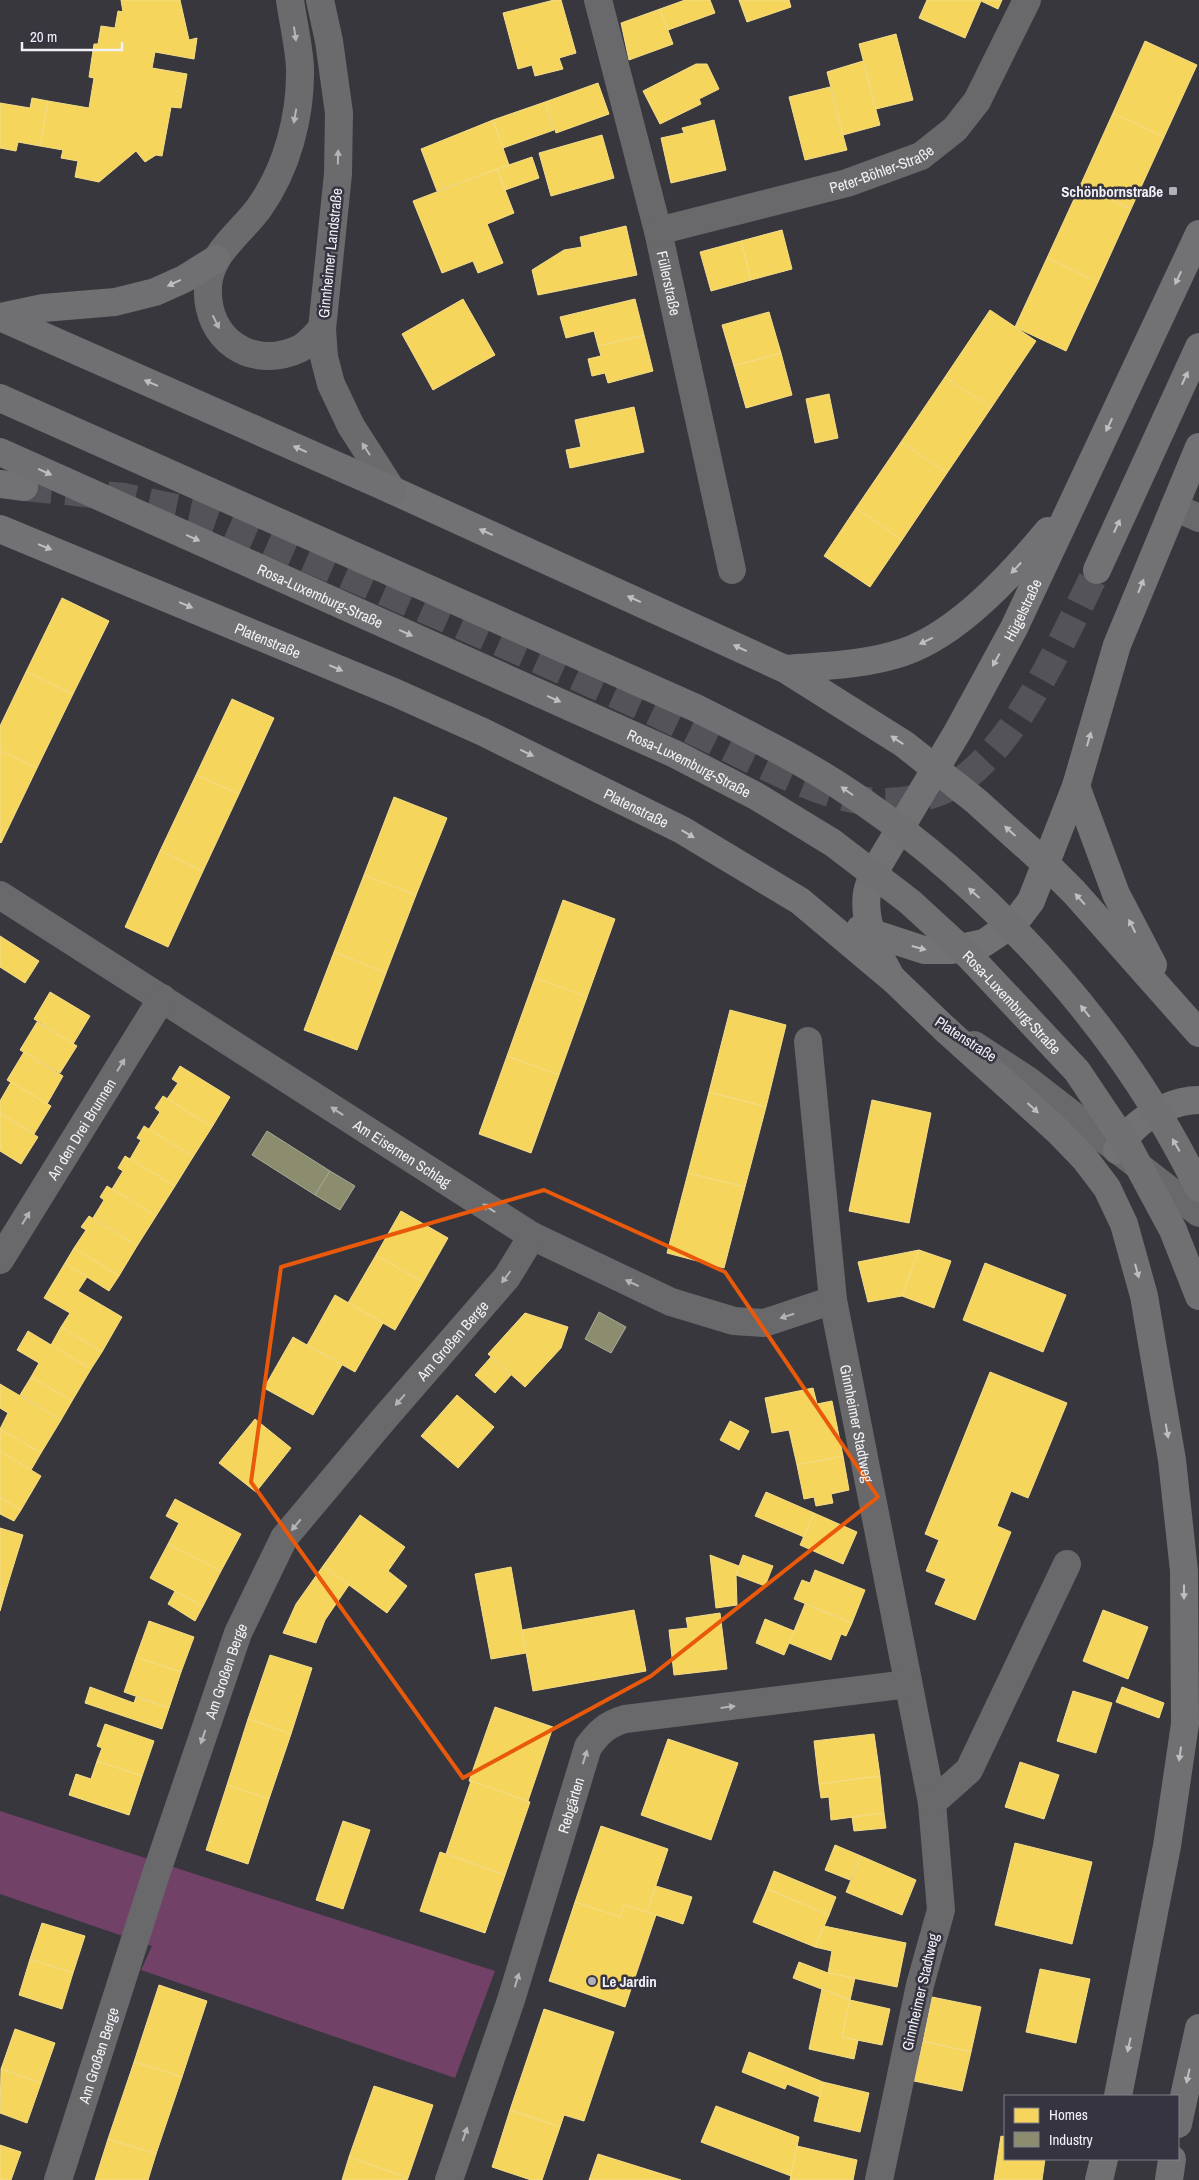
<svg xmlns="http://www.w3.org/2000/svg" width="1199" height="2180" viewBox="0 0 1199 2180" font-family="'Archivo Narrow',sans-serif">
<rect width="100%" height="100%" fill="#37373d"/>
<polygon fill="#724167" points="0,1811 495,1971 455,2078 141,1970 152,1946 0,1894"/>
<g fill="#f6d55c" stroke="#f4dd8b">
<polygon points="121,0 180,0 189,40 197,38 194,59 155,52 152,68 187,74 181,108 171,107 162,156 156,155 145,162 136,151 99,182 75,177 78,161 61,158 63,150 40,146 48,101 89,108 94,78 89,77 94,44 98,44 101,26 115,28 118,11 123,12"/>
<polygon points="554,0 561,0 576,53 559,58 563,69 535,76 532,65 518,69 503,13"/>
<polygon points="685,0 710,0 715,13 668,30 660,9"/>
<polygon points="739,0 789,0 791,7 747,22"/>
<polygon points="927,0 1002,0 998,9 981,1 965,38 919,18"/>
<polygon points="660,9 673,44 629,60 621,23"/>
<polygon points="896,34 913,100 876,109 859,44"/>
<polygon points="1145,41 1197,65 1164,137 1113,113"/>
<polygon points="863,61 880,125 843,135 827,72"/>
<polygon points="696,64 707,64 719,89 699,99 701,104 660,124 643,91"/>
<polygon points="598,83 609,114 556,133 545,102"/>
<polygon points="830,87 847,150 805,160 789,97"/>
<polygon points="32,98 48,101 40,146 18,142 16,151 0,148 0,103 30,108"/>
<polygon points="545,102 554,130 503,148 493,120"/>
<polygon points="1113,113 1164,137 1131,209 1080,186"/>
<polygon points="493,120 509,165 437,191 421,149"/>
<polygon points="714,120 726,170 671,183 661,138 684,133 682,128"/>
<polygon points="602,135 614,178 551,196 539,153"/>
<polygon points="532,157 539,178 505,190 497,169"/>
<polygon points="497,169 514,213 487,224 503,263 478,273 473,261 442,273 413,201"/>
<polygon points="1080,186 1131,209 1098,282 1047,258"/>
<polygon points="626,226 637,275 538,295 532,270 564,250 582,247 580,237"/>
<polygon points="782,230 792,269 751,280 741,241"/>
<polygon points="741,241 751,280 711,291 700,252"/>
<polygon points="1047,258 1098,282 1066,351 1015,327"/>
<polygon points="463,299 495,355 433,390 402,334"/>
<polygon points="635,299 644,335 598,346 594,331 566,338 560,317"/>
<polygon points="990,310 1036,341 991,408 945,377"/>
<polygon points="769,312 781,353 734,366 722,325"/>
<polygon points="644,335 653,371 608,383 605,373 592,376 588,359 601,356 598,346"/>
<polygon points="781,353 792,395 746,408 734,366"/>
<polygon points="945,377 991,408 947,473 901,442"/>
<polygon points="829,394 838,438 815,443 806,399"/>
<polygon points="634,407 644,452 570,468 566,450 581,447 575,420"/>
<polygon points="901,442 947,473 902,540 856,508"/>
<polygon points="856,508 902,540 870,587 824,556"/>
<polygon points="62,598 109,621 73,694 26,672"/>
<polygon points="26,672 73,694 37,768 0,751 0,726"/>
<polygon points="232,699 274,718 239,794 196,775"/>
<polygon points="0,751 37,768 1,843 0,842"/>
<polygon points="196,775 239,794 203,871 160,851"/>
<polygon points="394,797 447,818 416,895 364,875"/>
<polygon points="160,851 203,871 168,947 125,927"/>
<polygon points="364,875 416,895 386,973 334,952"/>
<polygon points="563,900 615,919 587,997 535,978"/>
<polygon points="0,936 39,961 25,983 0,967"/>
<polygon points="334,952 386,973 357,1050 304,1030"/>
<polygon points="535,978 587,997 559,1075 507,1056"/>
<polygon points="50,992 90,1016 73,1044 34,1019"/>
<polygon points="730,1010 786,1025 766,1107 709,1092"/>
<polygon points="37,1022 77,1046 60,1073 20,1050"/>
<polygon points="24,1052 63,1076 47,1104 7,1080"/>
<polygon points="507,1056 559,1075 531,1153 479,1134"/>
<polygon points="180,1066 230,1097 212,1127 167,1099 178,1083 172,1079"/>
<polygon points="11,1082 51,1106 34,1134 0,1113 0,1101"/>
<polygon points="709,1092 766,1107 745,1187 688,1173"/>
<polygon points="163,1096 212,1127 193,1157 149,1129 160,1112 155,1108"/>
<polygon points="872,1100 931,1113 909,1223 849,1211"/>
<polygon points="0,1113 38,1137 21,1164 0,1151"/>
<polygon points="144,1126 193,1157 175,1186 130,1159 141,1140 137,1138"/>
<polygon points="125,1156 175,1186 156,1216 112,1189 123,1171 118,1168"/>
<polygon points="688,1173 745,1187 724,1268 667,1253"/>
<polygon points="107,1186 156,1216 137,1246 93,1218 104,1200 100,1197"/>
<polygon points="401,1211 448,1238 423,1282 376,1255"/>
<polygon points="89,1216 137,1246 119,1276 74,1248 86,1230 81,1227"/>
<polygon points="74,1248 119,1276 109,1291 65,1263"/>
<polygon points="919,1250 902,1296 868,1302 858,1262"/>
<polygon points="919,1250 951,1261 934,1308 902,1296"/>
<polygon points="376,1255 423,1282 395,1330 348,1303"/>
<polygon points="65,1263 87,1277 78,1291 122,1317 102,1352 61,1327 70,1313 44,1298"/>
<polygon points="985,1263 1066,1295 1043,1352 963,1320"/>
<polygon points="335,1295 383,1323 355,1372 307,1345"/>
<polygon points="525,1313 568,1327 561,1348 525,1387 488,1354"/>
<polygon points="61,1327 102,1352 91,1369 51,1345"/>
<polygon points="28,1331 91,1369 72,1401 31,1377 39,1363 17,1350"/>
<polygon points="293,1337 342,1365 313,1415 264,1388"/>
<polygon points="491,1357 511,1375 495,1393 475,1375"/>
<polygon points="990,1372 1067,1403 1028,1498 1011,1491 997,1526 1011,1532 975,1620 935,1604 946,1579 926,1571 939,1540 925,1534"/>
<polygon points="31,1377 72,1401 61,1420 20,1395"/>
<polygon points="0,1384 61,1420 41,1453 0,1429 8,1413 0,1408"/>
<polygon points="813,1388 817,1404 832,1401 843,1456 797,1465 789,1430 772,1433 765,1398"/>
<polygon points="457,1395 494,1427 458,1468 421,1436"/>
<polygon points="255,1419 291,1448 256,1492 219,1463"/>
<polygon points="730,1421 749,1431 739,1450 720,1440"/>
<polygon points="0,1429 41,1453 31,1470 0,1451"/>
<polygon points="0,1451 41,1476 21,1510 0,1497"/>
<polygon points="843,1456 849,1490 831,1494 833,1503 816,1506 814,1497 804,1499 797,1465"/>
<polygon points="766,1492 814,1513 804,1537 755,1516"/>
<polygon points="0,1497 21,1510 14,1521 0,1514"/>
<polygon points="175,1499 241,1534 221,1571 168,1544 179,1523 166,1516"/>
<polygon points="814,1513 857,1532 843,1564 800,1545"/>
<polygon points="360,1515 405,1547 388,1571 407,1586 387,1613 323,1566"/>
<polygon points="0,1528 23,1535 6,1590 0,1588"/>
<polygon points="168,1544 221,1571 203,1606 150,1578"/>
<polygon points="710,1555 739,1566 736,1575 737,1605 716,1608"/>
<polygon points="743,1555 773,1566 765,1586 736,1575"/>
<polygon points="323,1566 349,1585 325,1620 316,1643 283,1633 296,1604"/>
<polygon points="511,1567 526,1653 491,1659 475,1574"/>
<polygon points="815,1570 865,1590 852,1623 794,1599 802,1580 810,1583"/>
<polygon points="0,1588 6,1590 0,1611"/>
<polygon points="175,1591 203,1606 195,1621 168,1604"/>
<polygon points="805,1604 852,1623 846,1636 841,1634 831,1660 789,1643"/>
<polygon points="634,1610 646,1671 533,1691 522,1630"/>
<polygon points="1103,1610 1148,1627 1128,1679 1083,1661"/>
<polygon points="720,1613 727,1669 674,1675 669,1630 688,1628 686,1618"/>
<polygon points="765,1619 794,1631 784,1655 756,1643"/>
<polygon points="149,1621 194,1637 181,1672 136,1657"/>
<polygon points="270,1655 312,1668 291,1734 248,1719"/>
<polygon points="136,1657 181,1672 169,1708 124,1692"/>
<polygon points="90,1687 134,1703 136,1697 169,1708 162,1729 85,1703"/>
<polygon points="1122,1687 1164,1703 1159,1718 1116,1702"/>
<polygon points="1073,1691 1112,1703 1096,1753 1057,1741"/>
<polygon points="495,1707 553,1727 528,1801 469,1781"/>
<polygon points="248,1719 291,1734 269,1799 227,1785"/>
<polygon points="105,1724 154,1741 142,1776 97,1761 102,1748 97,1746"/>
<polygon points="874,1734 880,1776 819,1784 814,1741"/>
<polygon points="668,1739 738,1763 711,1840 641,1815"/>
<polygon points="97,1761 142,1776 129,1815 69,1795 76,1774 91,1779"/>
<polygon points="1020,1762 1059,1775 1044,1819 1005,1807"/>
<polygon points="880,1776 884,1813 831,1820 829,1797 821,1798 819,1784"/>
<polygon points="471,1781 530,1802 505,1875 446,1854"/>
<polygon points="227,1785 269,1799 248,1864 206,1850"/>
<polygon points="884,1813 886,1828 854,1831 852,1817"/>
<polygon points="343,1821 370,1830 343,1909 316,1900"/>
<polygon points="601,1826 668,1849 647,1912 624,1905 620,1917 575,1902"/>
<polygon points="1015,1843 1092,1862 1072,1944 995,1925"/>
<polygon points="835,1845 861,1856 850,1880 825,1870"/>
<polygon points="440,1852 505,1875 485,1933 420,1911"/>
<polygon points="861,1856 916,1880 902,1915 846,1892"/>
<polygon points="774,1871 836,1897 829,1915 767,1889"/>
<polygon points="656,1886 692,1897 683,1924 647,1912"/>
<polygon points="767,1889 829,1915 815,1947 753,1922"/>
<polygon points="575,1902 620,1917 624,1905 656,1915 625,2007 549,1981"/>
<polygon points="42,1923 85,1936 73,1973 30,1959"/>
<polygon points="824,1926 906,1943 897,1987 828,1973 832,1951 815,1947"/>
<polygon points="30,1959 73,1973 62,2009 19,1995"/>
<polygon points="799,1962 828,1973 855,1978 850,2000 793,1978"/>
<polygon points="1040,1969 1090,1979 1076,2043 1026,2032"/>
<polygon points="159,1985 207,2001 182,2077 134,2062"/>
<polygon points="822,1989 850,2000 842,2037 858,2040 854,2059 809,2049"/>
<polygon points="932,1997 981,2007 971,2052 923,2041"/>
<polygon points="850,2000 890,2009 882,2045 842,2037"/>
<polygon points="544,2009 614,2032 584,2121 564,2115 560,2127 510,2110"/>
<polygon points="15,2029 55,2043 41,2083 1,2069"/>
<polygon points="923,2041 971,2052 962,2091 914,2081"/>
<polygon points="749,2052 823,2082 820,2097 787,2084 785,2089 742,2072"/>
<polygon points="134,2062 182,2077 156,2154 108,2139"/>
<polygon points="1,2069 41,2083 27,2123 0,2113"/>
<polygon points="823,2082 869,2093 860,2132 814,2121"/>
<polygon points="374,2086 433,2105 408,2178 349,2157"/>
<polygon points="716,2106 799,2137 791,2176 701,2142"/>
<polygon points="510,2110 560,2127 542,2180 531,2180 492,2167"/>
<polygon points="1001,2136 1005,2137 1005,2159 1045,2159 1042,2180 994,2180"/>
<polygon points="108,2139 156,2154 148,2180 95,2180"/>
<polygon points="0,2145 21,2152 11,2180 0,2180"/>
<polygon points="797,2146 857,2160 853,2180 790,2180"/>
<polygon points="598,2154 681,2180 589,2180"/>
<polygon points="349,2157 408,2178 407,2180 342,2180"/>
</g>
<g fill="#8c8c6e" stroke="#aaaa97">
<polygon points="267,1131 330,1171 315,1195 252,1155"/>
<polygon points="330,1171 355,1186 340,1210 315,1195"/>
<polygon points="599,1312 626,1327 611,1353 585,1339"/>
</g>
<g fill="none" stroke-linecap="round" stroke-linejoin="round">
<path stroke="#535359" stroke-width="28" stroke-dasharray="28 14" stroke-linecap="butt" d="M 24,487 L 124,497 L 195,512 L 224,522 C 361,582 499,641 636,704 C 674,721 712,740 750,759 C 781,774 814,790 848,798 C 880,805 916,803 946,789 C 1012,759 1065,633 1097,570"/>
<g stroke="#69686a" stroke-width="28">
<path id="s1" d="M 598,0 L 658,231 L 732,570"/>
<path id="s2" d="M 658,231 L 847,183 L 921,156 L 955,129 L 977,101 L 1027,0"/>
<polyline points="1174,507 1199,518"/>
<path id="s3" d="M 0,895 L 532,1236 L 671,1302 L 734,1321 L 764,1323 L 833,1300"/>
<path id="s4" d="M 808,1041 L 833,1300 L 932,1803 L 941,1910 L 920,1985 L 879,2180"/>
<polyline points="974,1045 1029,1081 1199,1213"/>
<path id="s5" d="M 0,1260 L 162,998"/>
<polyline points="932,1803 969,1770 1067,1564"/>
<path id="s6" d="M 58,2180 L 156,1874 L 238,1633 L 284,1538 L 383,1420 L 507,1277 L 532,1236"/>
<path id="s7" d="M 449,2180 L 511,2000 L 588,1747 C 598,1733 607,1724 625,1719 L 908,1684"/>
</g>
<g stroke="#6b6a6d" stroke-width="28">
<path d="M 290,0 C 293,22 299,46 300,68 C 301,116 287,169 259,208 C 241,233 210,253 208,286 C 205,339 251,371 299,349 C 308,345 315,335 322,329"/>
<polyline points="320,0 329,41 339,113 338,174 322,329 324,357 331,384 351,426 392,490"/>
</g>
<g stroke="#727174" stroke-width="28">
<polyline points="0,484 24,487"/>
<polyline points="392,490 785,669 904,744 976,801 1046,864 1074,892 1199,1033"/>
<path id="s8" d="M 0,529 L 396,693 L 483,732 L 682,830 L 800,901 L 894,980 L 945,1029"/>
<polyline points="1097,570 1199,347"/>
<path d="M 785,669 C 825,666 866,665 904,652 C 959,633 1012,574 1048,531"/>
<polyline points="1076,786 1116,894 1153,965"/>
<polyline points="860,929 924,950 951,950 984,943 1015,922 1031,901 1076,786 1117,645 1199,447"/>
<path id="s9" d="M 889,973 C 876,951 863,919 867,893 C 868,887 871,880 873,874 L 958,731 L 1014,628 L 1199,234"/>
<path d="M 1117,1150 C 1123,1143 1128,1134 1134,1128 C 1151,1112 1176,1100 1199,1100"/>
</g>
<g stroke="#707072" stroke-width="28">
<polyline points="0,317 392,490"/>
<polyline points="0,317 43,308 115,302 155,292 184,279 216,259"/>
<path d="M 0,398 L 696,708 C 745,733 795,757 841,787 C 963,866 1079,985 1155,1109 C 1171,1134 1185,1161 1199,1188"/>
<path id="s10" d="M 0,452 L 675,754 L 756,796 L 833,843 L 910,902 L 970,957 L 1077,1071 L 1130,1150 L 1173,1230 L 1199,1296"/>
<polyline points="945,1029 1058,1131 1085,1159 1107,1188 1124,1224 1144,1296 1172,1460 1184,1571 1185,1724 1167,1846 1118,2096"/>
<polyline points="1178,2124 1199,2028"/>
<polyline points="1099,2180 1104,2159"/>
<polyline points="1169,2180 1172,2159"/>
</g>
</g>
<defs><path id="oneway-solid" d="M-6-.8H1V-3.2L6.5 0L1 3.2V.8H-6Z" transform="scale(1.25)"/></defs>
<g fill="#b5b4b9">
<use href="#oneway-solid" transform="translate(295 34) rotate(82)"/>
<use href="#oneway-solid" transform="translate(295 116) rotate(100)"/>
<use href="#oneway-solid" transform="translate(338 157) rotate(-89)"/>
<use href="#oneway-solid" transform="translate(216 322) rotate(64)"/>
<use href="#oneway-solid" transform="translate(366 449) rotate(-123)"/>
</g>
<g fill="#bebec3">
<use href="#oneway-solid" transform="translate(1178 278) rotate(115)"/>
<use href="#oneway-solid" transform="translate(1185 378) rotate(-65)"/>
<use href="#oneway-solid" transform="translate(1109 425) rotate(115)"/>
<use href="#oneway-solid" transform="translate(1117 526) rotate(-65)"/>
<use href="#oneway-solid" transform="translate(486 532) rotate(-156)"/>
<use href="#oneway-solid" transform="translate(45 547) rotate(22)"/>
<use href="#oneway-solid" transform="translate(1016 568) rotate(133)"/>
<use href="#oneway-solid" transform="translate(1141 586) rotate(-68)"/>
<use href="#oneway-solid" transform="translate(634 599) rotate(-156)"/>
<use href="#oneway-solid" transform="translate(186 605) rotate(23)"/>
<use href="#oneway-solid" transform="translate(926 641) rotate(154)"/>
<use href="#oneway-solid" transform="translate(740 648) rotate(-155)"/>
<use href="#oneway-solid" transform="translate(996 660) rotate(119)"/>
<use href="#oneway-solid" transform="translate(336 668) rotate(23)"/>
<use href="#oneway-solid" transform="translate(1089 739) rotate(-74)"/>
<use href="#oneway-solid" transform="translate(897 740) rotate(-147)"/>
<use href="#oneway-solid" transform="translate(527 753) rotate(26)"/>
<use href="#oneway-solid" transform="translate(1010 831) rotate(-138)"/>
<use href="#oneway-solid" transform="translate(688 834) rotate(31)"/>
<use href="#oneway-solid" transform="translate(1080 899) rotate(-132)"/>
<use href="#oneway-solid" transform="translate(1132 926) rotate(-117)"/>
<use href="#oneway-solid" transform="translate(919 948) rotate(15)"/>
</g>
<g fill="#bdbdc2">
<use href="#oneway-solid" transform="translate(174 283) rotate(155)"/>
<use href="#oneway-solid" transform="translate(151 383) rotate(-157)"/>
<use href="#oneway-solid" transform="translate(300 449) rotate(-156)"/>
<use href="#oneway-solid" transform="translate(45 472) rotate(24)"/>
<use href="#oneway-solid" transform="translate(193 538) rotate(24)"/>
<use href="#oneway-solid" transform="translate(406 633) rotate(24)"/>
<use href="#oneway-solid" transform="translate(554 699) rotate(24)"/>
<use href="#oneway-solid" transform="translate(847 791) rotate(-145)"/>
<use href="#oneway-solid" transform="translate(974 893) rotate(-138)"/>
<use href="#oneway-solid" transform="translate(1085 1011) rotate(-129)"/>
<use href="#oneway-solid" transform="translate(1033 1108) rotate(42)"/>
<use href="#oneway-solid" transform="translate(1176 1145) rotate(-120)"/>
<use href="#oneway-solid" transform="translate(1137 1271) rotate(75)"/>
<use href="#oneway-solid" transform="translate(1167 1431) rotate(80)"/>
<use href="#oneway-solid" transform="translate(1184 1592) rotate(90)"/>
<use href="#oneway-solid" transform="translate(1180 1754) rotate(98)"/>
<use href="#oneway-solid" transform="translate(1129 2045) rotate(102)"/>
<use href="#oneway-solid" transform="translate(1188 2076) rotate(102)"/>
</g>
<g fill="#b4b3b8">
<use href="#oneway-solid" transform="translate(121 1065) rotate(-58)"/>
<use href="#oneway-solid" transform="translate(337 1111) rotate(-147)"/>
<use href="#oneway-solid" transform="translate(489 1208) rotate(-147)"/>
<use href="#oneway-solid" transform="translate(26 1218) rotate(-58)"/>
<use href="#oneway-solid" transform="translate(506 1277) rotate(127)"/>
<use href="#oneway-solid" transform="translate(632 1283) rotate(-155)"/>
<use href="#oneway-solid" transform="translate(787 1316) rotate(162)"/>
<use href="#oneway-solid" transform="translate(400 1400) rotate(131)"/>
<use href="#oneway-solid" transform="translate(296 1525) rotate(130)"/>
<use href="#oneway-solid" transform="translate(728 1707) rotate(-7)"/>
<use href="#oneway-solid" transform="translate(203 1737) rotate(109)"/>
<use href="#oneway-solid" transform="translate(585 1757) rotate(-73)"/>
<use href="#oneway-solid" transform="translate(517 1980) rotate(-73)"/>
<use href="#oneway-solid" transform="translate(465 2134) rotate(-71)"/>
</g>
<path fill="none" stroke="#e8590c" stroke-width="4" stroke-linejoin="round" d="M 544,1190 L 725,1272 L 878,1497 L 651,1676 L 463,1778 L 251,1482 L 281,1267 Z"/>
<g fill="#b0b0b7" stroke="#353440" stroke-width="2">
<rect x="1168" y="186" width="10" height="10" rx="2.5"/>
<circle cx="592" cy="1981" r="5"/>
</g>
<g text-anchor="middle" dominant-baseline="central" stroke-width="5" stroke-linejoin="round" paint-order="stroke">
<g font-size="15" fill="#f1f1f8" stroke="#353440">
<text stroke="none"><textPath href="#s2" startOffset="232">Peter-Böhler-Straße</textPath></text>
<text transform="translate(330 253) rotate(-84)">Ginnheimer Landstraße</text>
<text stroke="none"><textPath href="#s1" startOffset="292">Füllerstraße</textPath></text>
<text stroke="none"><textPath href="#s10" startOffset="351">Rosa-Luxemburg-Straße</textPath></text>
<text stroke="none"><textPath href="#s9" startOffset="408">Hügelstraße</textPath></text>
<text stroke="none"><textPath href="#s8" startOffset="290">Platenstraße</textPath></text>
<text stroke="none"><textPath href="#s10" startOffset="756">Rosa-Luxemburg-Straße</textPath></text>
<text stroke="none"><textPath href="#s8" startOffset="695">Platenstraße</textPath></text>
<text stroke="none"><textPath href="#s10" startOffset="1161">Rosa-Luxemburg-Straße</textPath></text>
<text transform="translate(966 1039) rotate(33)">Platenstraße</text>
<text stroke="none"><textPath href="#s5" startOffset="154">An den Drei Brunnen</textPath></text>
<text stroke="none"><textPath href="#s3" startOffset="478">Am Eisernen Schlag</textPath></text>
<text stroke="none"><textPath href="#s6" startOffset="941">Am Großen Berge</textPath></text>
<text stroke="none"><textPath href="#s4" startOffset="386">Ginnheimer Stadtweg</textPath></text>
<text stroke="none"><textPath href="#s6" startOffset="536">Am Großen Berge</textPath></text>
<text stroke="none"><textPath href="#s7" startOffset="394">Rebgärten</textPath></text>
<text transform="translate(920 1992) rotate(-77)">Ginnheimer Stadtweg</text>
<text stroke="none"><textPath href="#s6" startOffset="131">Am Großen Berge</textPath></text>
</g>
<g font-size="15" font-weight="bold" fill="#f1f1f8" stroke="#353440" text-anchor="end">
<text x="1163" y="191">Schönbornstraße</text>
<text x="602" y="1981" text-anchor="start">Le Jardin</text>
</g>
</g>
<rect x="1004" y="2095" width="175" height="65" fill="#353440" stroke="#80808a"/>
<rect x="1014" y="2108" width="25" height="15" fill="#f6d55c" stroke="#80808a"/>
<text x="1049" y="2120" font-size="15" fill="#f1f1f8">Homes</text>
<rect x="1014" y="2132" width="25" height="15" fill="#8c8c6e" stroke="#80808a"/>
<text x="1049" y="2145" font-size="15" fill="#f1f1f8">Industry</text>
<path d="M22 42v8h100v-8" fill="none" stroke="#f1f1f8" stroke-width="2.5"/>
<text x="30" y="42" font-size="15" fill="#f1f1f8" stroke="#353440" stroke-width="4" paint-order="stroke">20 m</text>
</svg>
